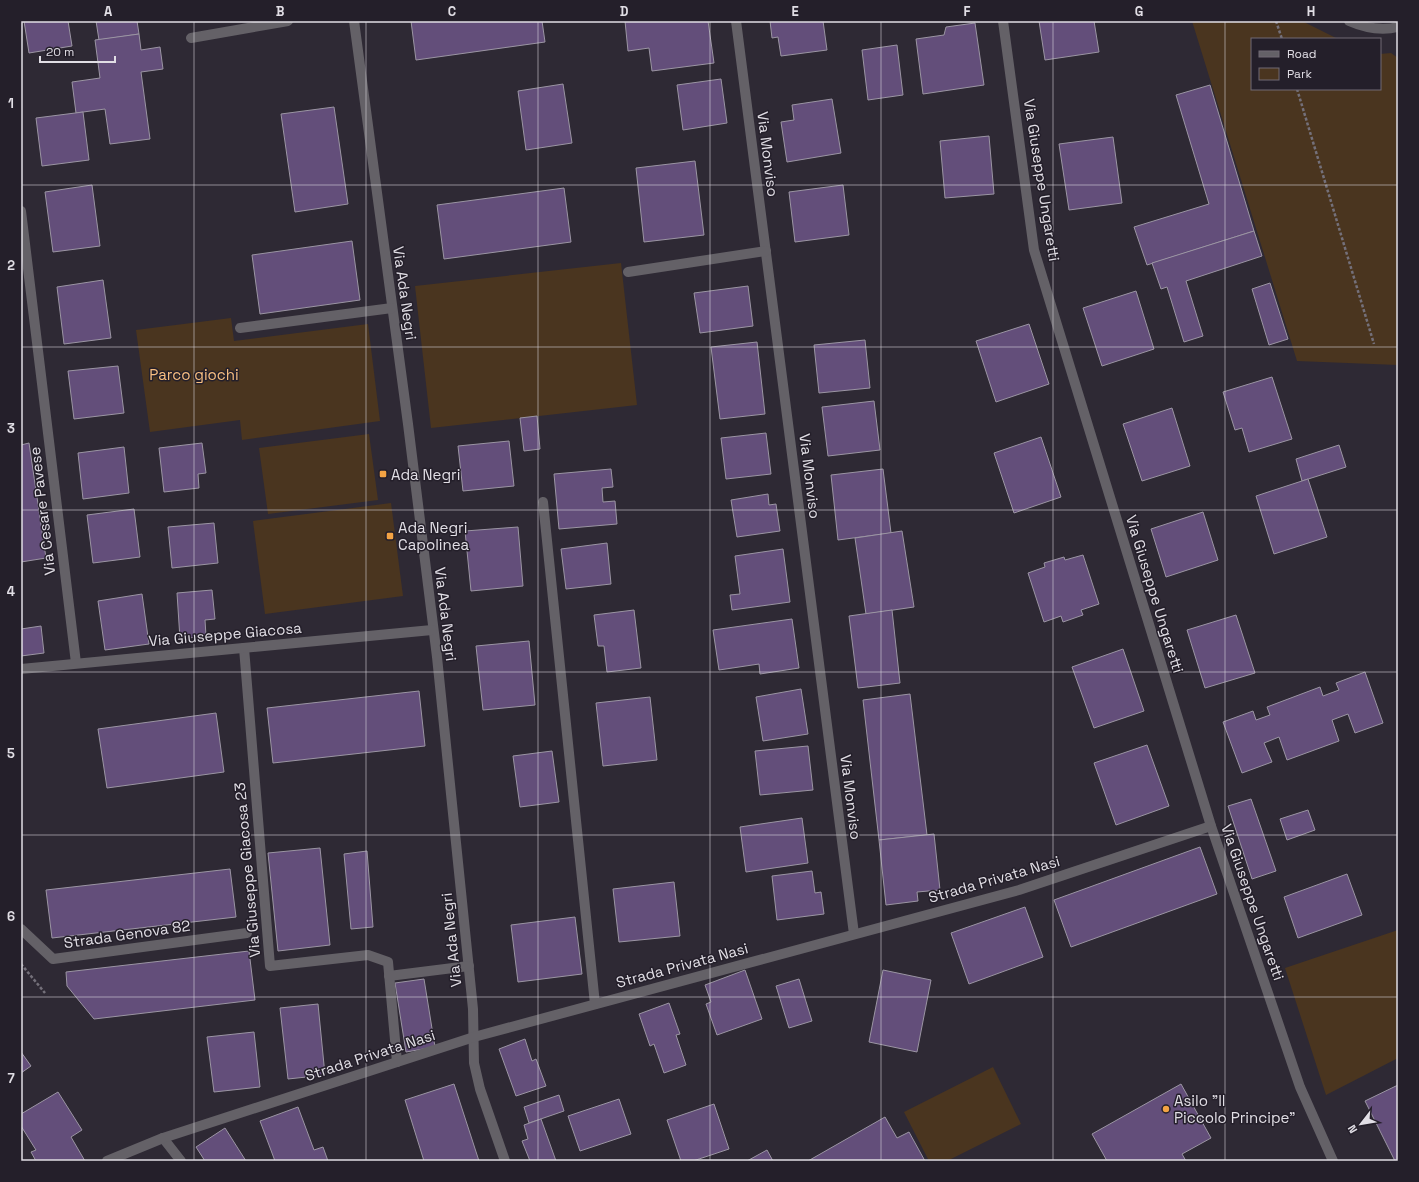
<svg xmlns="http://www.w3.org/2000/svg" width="1419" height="1182" viewBox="0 0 1419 1182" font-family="'Space Grotesk',sans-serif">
<rect width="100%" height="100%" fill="#2e2934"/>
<g fill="#4a351f">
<polygon points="1192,21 1302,21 1338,39 1252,39 1252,89 1380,89 1380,54 1391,53 1398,58 1398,365 1297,361"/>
<polygon points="621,263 637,405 431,428 415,286"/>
<polygon points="231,318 234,341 368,324 380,421 242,440 240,420 150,432 136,330"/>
<polygon points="369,434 378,500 268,514 259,448"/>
<polygon points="391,503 403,596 265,614 253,521"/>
<polygon points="1398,930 1398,1058 1326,1095 1285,968"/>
<polygon points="993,1067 1021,1124 947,1161 929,1161 904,1112"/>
</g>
<g fill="#634e7a" stroke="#9b95a3">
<polygon points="24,21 68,21 72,46 29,53"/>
<polygon points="96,21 137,21 139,34 99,40"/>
<polygon points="411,21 542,21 545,42 416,60"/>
<polygon points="625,21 708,21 714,63 652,71 649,48 628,51"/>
<polygon points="770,21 823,21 827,50 781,56 778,37 772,38"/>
<polygon points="1039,21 1094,21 1099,52 1045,60"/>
<polygon points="975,23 984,85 923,94 916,39 944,35 946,27"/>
<polygon points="139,34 141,50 160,47 163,69 141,72 150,139 110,144 105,109 76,113 72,82 100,78 95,40"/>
<polygon points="897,45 903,95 868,100 862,50"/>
<polygon points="721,79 727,123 683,130 677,85"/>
<polygon points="563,84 572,143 526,150 518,91"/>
<polygon points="1210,85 1254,231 1147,265 1134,227 1209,204 1176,95"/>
<polygon points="832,99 841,153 787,162 781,122 794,120 792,105"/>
<polygon points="334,107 348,204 295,212 281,114"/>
<polygon points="83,112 89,160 42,166 36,118"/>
<polygon points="989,136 994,194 945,198 940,141"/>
<polygon points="1113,137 1122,203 1069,210 1059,144"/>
<polygon points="695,161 704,235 644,242 636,168"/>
<polygon points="92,185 100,246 53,252 45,192"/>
<polygon points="843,185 849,235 795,242 789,192"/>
<polygon points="564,188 571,242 444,259 437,205"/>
<polygon points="1254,231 1262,256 1186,281 1203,336 1184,342 1167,287 1161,289 1152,263"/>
<polygon points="352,241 360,300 260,314 252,255"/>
<polygon points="103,280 111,338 64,344 57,287"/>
<polygon points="1270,283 1288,339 1269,345 1252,289"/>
<polygon points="748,286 753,326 700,333 694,293"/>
<polygon points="1136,291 1154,349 1102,366 1083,308"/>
<polygon points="1029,324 1049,384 996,402 976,341"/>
<polygon points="865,340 870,388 819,393 814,345"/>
<polygon points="757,342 765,414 720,419 711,347"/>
<polygon points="118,366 124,413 74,419 68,371"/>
<polygon points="1272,377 1292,439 1249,452 1242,428 1235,430 1223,392"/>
<polygon points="874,401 880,450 828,456 822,407"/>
<polygon points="1172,408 1190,466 1142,481 1123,424"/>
<polygon points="537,416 540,449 524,451 520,418"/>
<polygon points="766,433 771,474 726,479 721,438"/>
<polygon points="1041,437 1061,497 1014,513 994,453"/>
<polygon points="509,441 514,486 463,491 458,446"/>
<polygon points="29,443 46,558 21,562 21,445"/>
<polygon points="202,443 206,473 198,474 199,488 164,492 159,448"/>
<polygon points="1339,445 1346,467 1302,481 1296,459"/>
<polygon points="124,447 129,493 83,499 78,453"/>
<polygon points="611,469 613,487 602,488 603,502 615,501 617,524 559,529 554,474"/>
<polygon points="883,469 891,533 838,540 831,475"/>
<polygon points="1308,479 1327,537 1274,554 1256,496"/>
<polygon points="768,494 769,505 776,504 780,531 737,537 731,500"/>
<polygon points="134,509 140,557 93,563 87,515"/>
<polygon points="1203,512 1218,560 1166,577 1151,529"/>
<polygon points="214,523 218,563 172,568 168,527"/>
<polygon points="518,527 523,586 471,591 465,531"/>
<polygon points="902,531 914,607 866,614 855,538"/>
<polygon points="607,543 611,584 566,589 561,549"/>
<polygon points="783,549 790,602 732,610 730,595 740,594 735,556"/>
<polygon points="1083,555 1099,604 1081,610 1083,615 1063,622 1061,616 1044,622 1028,573 1045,567 1044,563 1064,557 1065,560"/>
<polygon points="212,590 215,619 205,620 206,636 180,639 177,593"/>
<polygon points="142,594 149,644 105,650 98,601"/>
<polygon points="634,610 641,668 607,672 604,646 598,646 594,615"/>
<polygon points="892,610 900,683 858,688 849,616"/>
<polygon points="1236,615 1255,673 1205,688 1187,630"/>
<polygon points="792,619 799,668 760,674 759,664 719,670 713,630"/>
<polygon points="41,626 44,653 21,656 21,629"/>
<polygon points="529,641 535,705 483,710 476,646"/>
<polygon points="1123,649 1144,711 1094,728 1072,667"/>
<polygon points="1365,672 1383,723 1355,733 1348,714 1332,720 1339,741 1287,760 1279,737 1264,743 1272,762 1242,773 1223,722 1253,711 1256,720 1270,715 1267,707 1320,687 1323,696 1339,690 1336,683"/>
<polygon points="801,689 808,734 763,741 756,697"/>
<polygon points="419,691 425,746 273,763 267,708"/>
<polygon points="910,694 927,835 879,840 863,700"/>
<polygon points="650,697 657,760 603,766 596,703"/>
<polygon points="216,713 224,772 107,788 98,729"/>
<polygon points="1147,745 1169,806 1116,825 1094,763"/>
<polygon points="808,746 813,790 760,795 755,751"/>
<polygon points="552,751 559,802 520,807 513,756"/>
<polygon points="1251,799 1276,871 1252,879 1228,806"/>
<polygon points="1308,810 1315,830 1287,840 1280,819"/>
<polygon points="802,818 808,863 746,872 740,827"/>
<polygon points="934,834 940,890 917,892 918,901 886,905 879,840"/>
<polygon points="1200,847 1217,894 1071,947 1054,900"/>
<polygon points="320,848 330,945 278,951 268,853"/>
<polygon points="367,851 373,927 351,929 344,854"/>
<polygon points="230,869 236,917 52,938 46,890"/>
<polygon points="812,871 815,893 821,892 824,914 777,920 772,876"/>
<polygon points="1347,874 1362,915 1298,938 1284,897"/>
<polygon points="674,882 680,936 619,942 613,889"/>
<polygon points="1025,907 1043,957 969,984 951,933"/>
<polygon points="575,917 582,974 518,982 511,925"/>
<polygon points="249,951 255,1000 94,1019 67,986 66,972"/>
<polygon points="745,970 762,1019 717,1035 706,1004 711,1002 705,985"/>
<polygon points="883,970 931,980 917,1052 869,1042"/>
<polygon points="424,979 435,1047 406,1052 395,983"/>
<polygon points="799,979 812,1021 789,1028 776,986"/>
<polygon points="669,1003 680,1034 676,1035 686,1065 664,1073 654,1044 650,1046 639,1014"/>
<polygon points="318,1004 325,1075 288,1079 280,1008"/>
<polygon points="254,1032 260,1087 214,1092 207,1037"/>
<polygon points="525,1039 532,1061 536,1059 546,1086 516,1096 499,1049"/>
<polygon points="21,1052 31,1066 21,1073"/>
<polygon points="454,1084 479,1161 424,1161 405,1100"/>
<polygon points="1181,1084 1211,1138 1182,1154 1186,1161 1107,1161 1092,1134"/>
<polygon points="1398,1085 1398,1161 1395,1161 1365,1101"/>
<polygon points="58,1092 82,1130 71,1137 85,1161 36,1161 31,1152 36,1150 21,1126 21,1114"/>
<polygon points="559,1095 564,1111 529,1123 524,1107"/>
<polygon points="619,1099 631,1134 580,1151 568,1116"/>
<polygon points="714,1104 729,1149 693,1161 681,1161 667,1120"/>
<polygon points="298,1107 314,1150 323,1147 328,1161 275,1161 260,1121"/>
<polygon points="885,1117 897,1138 909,1132 925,1161 808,1161"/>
<polygon points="541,1119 556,1161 530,1161 522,1141 528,1139 524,1125"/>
<polygon points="225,1128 246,1161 205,1161 196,1147"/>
<polygon points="767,1150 773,1161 747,1161"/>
</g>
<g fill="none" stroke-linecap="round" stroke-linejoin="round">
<g stroke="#74707a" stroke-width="2.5" stroke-dasharray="3 2" stroke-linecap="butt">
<polyline points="1276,21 1282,39"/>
<polyline points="1297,89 1374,344"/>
<polyline points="21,964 45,993"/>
</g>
<g stroke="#646167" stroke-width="10">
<polyline points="354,21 408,424 437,657 473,1009 474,1063 480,1089 505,1161"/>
<polyline points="736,21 854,934"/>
<polyline points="1003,21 1034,250 1211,826 1300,1087 1333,1161"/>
<path d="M 1349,21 C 1365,28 1381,31 1398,27"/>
<polyline points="191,38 288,21"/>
<polyline points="21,211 76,663"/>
<polyline points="628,272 766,251"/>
<polyline points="240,328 392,308"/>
<polyline points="543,502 595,1004"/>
<polyline points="244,648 270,966 368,955 388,962 397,1062"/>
<polyline points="21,669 432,630"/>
<polyline points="21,929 53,959 247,933"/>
<polyline points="389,976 469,966"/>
<polyline points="163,1138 181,1161"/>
<polyline points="107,1161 163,1138 474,1037 1019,890 1211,826"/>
</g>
</g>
<path fill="none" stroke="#e1dee5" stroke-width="1" stroke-opacity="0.55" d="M 194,21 L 194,1161M 366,21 L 366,1161M 538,21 L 538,1161M 710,21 L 710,1161M 881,21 L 881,1161M 1053,21 L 1053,1161M 1225,21 L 1225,1161M 21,185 L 1398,185M 21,347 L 1398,347M 21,510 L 1398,510M 21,672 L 1398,672M 21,835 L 1398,835M 21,997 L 1398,997"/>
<g fill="#f4a344" stroke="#241f2a" stroke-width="1.5">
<rect x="379" y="470" width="8" height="8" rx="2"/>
<rect x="386" y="532" width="8" height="8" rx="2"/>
<circle cx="1166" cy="1109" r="4"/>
</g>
<g text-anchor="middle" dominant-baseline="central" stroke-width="3" stroke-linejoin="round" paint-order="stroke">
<g font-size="15" fill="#e1dee5" stroke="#241f2a">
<text transform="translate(768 154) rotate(83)">Via Monviso</text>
<text transform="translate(1042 180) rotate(81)">Via Giuseppe Ungaretti</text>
<text transform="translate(405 293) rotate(82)">Via Ada Negri</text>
<text transform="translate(810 476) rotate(83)">Via Monviso</text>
<text transform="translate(42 511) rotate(-97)">Via Cesare Pavese</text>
<text transform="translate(1155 594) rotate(73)">Via Giuseppe Ungaretti</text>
<text transform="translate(446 614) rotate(83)">Via Ada Negri</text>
<text transform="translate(225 634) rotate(-5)">Via Giuseppe Giacosa</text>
<text transform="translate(851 797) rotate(83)">Via Monviso</text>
<text transform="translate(247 870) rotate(-95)">Via Giuseppe Giacosa 23</text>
<text transform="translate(994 879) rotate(-16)">Strada Privata Nasi</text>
<text transform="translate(1253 902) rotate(71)">Via Giuseppe Ungaretti</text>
<text transform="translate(127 934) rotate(-8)">Strada Genova 82</text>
<text transform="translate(451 940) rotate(-96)">Via Ada Negri</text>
<text transform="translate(682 965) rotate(-15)">Strada Privata Nasi</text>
<text transform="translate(370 1055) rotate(-18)">Strada Privata Nasi</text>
</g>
<g font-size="15" fill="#f8be81" stroke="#241f2a">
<text x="194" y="374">Parco giochi</text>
</g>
<g font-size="15" fill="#e1dee5" stroke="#241f2a" text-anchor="start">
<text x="391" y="474">Ada Negri</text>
<text x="398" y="527">Ada Negri<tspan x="398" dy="17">Capolinea</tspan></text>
<text x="1174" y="1100">Asilo "Il<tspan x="1174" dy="17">Piccolo Principe"</tspan></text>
</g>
</g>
<rect width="1419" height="1182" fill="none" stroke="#241f2a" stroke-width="44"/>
<rect x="1251" y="38" width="130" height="52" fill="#241f2a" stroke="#706b75"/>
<rect x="1259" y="51" width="20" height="6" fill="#646167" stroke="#706b75"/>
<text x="1287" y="58" font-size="12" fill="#e1dee5">Road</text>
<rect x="1259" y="68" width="20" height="12" fill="#4a351f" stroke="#706b75"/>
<text x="1287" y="78" font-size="12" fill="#e1dee5">Park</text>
<g transform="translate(1361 1124) rotate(239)" stroke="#241f2a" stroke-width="3" paint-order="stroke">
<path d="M0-3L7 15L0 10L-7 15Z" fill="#e1dee5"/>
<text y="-6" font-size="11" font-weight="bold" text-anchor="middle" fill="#e1dee5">N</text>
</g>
<path d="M40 56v6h75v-6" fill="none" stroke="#e1dee5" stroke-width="2"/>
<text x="46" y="56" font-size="12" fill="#e1dee5" stroke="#241f2a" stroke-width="3" paint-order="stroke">20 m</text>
<rect x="22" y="22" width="1375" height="1138" fill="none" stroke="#e1dee5" stroke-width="1.5"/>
<g font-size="13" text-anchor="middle" font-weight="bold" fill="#e1dee5">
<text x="108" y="16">A</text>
<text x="280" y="16">B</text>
<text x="452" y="16">C</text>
<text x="624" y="16">D</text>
<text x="795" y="16">E</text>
<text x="967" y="16">F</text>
<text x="1139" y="16">G</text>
<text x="1311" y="16">H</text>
<text x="11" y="108">1</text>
<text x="11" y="270">2</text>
<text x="11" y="433">3</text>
<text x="11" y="596">4</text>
<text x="11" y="758">5</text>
<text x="11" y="921">6</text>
<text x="11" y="1083">7</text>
</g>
</svg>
